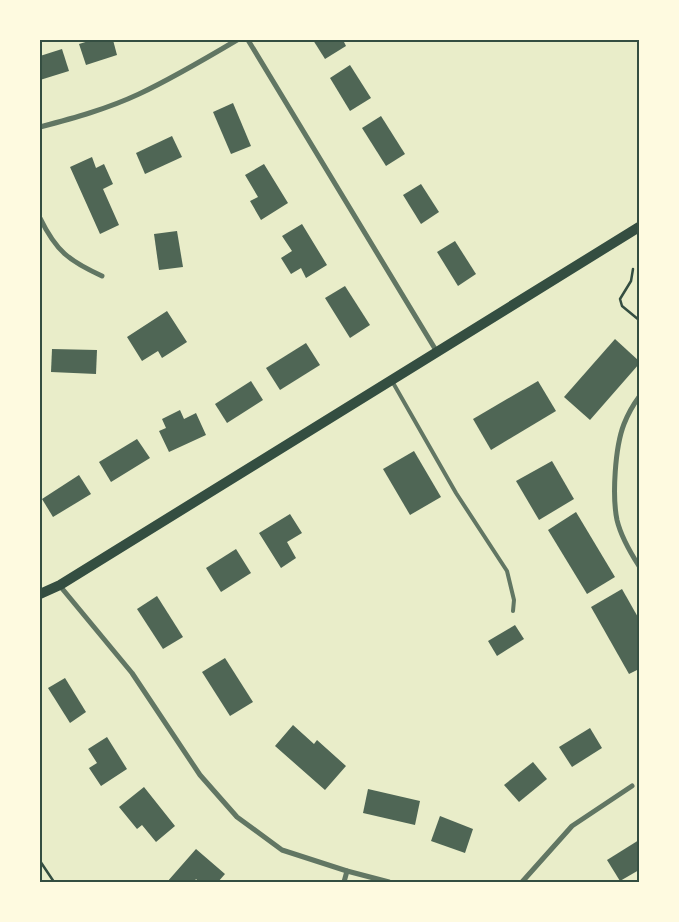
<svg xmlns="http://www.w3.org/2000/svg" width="679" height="922" viewBox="0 0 679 922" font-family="Lato,sans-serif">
<rect width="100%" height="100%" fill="#e9edc9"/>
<g fill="#4f6655">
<polygon points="92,40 113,40 117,55 86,65 79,44"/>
<polygon points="313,40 343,40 346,46 325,59"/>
<polygon points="62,49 69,71 40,80 40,56"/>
<polygon points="350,65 371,98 350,111 330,78"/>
<polygon points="233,103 251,146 231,154 213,112"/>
<polygon points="381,116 405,154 386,166 362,128"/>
<polygon points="172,136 182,157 145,174 136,153"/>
<polygon points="92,157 96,168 104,164 113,184 103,189 119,225 100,234 70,167"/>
<polygon points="264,164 288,203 261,220 250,201 258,197 245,175"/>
<polygon points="421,184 439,212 421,224 403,195"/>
<polygon points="302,224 327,265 306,278 301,268 291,274 281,258 292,251 282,236"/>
<polygon points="177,231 183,267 159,270 154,234"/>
<polygon points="455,241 476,274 458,286 437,252"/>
<polygon points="345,286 370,325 350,338 325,298"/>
<polygon points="167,311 187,342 162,358 158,351 142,361 127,337"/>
<polygon points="615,339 639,361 639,364 590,420 564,397"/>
<polygon points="306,343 320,365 280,390 266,368"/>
<polygon points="52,349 97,350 96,374 51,372"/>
<polygon points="251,381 263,400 227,423 215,404"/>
<polygon points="538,381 556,411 491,450 473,419"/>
<polygon points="180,410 184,419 196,413 206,435 169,452 159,431 166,428 162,419"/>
<polygon points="137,439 150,458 111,482 99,462"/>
<polygon points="414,451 441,497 410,515 383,469"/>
<polygon points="552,461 574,499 539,520 516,481"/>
<polygon points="79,475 91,494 53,517 42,499"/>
<polygon points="576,512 615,577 587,594 548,530"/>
<polygon points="290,514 302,533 287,542 296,558 281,568 259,533"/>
<polygon points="236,549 251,573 221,592 206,568"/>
<polygon points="622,589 639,619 639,669 629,674 591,607"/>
<polygon points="157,596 183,637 163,649 137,609"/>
<polygon points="515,625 524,639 497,656 488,641"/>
<polygon points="225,658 253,702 230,716 202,672"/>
<polygon points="65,678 86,712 70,723 48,688"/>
<polygon points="293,725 314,744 317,740 346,766 325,790 275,746"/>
<polygon points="590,728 602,748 572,767 559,747"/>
<polygon points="107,737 127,769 101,786 89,768 97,763 88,749"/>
<polygon points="533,762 547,779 519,802 504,785"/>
<polygon points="144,787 175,826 156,842 142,825 137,829 119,807"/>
<polygon points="368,789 420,801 415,825 363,813"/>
<polygon points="440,816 473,829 465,853 431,841"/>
<polygon points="639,840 639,870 620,881 607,860"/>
<polygon points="196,849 225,874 218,882 199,882 196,879 194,882 167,882"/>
</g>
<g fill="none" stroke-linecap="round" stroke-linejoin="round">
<g stroke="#344e41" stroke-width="2.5">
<polyline points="633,269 631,281 620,299 622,306 639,320"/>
<polyline points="40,861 54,882"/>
</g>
<polyline stroke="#617663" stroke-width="4" points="392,381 456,493 507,571 514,600 513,611"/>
<g stroke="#617663" stroke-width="5">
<polyline points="248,40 437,352"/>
<path d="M 40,127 C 74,118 107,109 139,94 C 173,78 205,59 237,40"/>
<path d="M 40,218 C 56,251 69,261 102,276"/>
<path d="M 639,397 C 633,405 628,414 624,424 C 615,447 612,496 617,520 C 621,537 630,552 639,566"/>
<polyline points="60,586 132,673 200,775 237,817 282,850 347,871 389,882"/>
<polyline points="344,882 347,871"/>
<polyline points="522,882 572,826 632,786"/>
</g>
<polyline stroke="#344e41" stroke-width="10" points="40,594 60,585 639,227"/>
</g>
<rect width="679" height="922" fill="none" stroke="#fefae0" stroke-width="82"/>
<rect x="41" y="41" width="597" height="840" fill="none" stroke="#344e41" stroke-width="2"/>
</svg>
